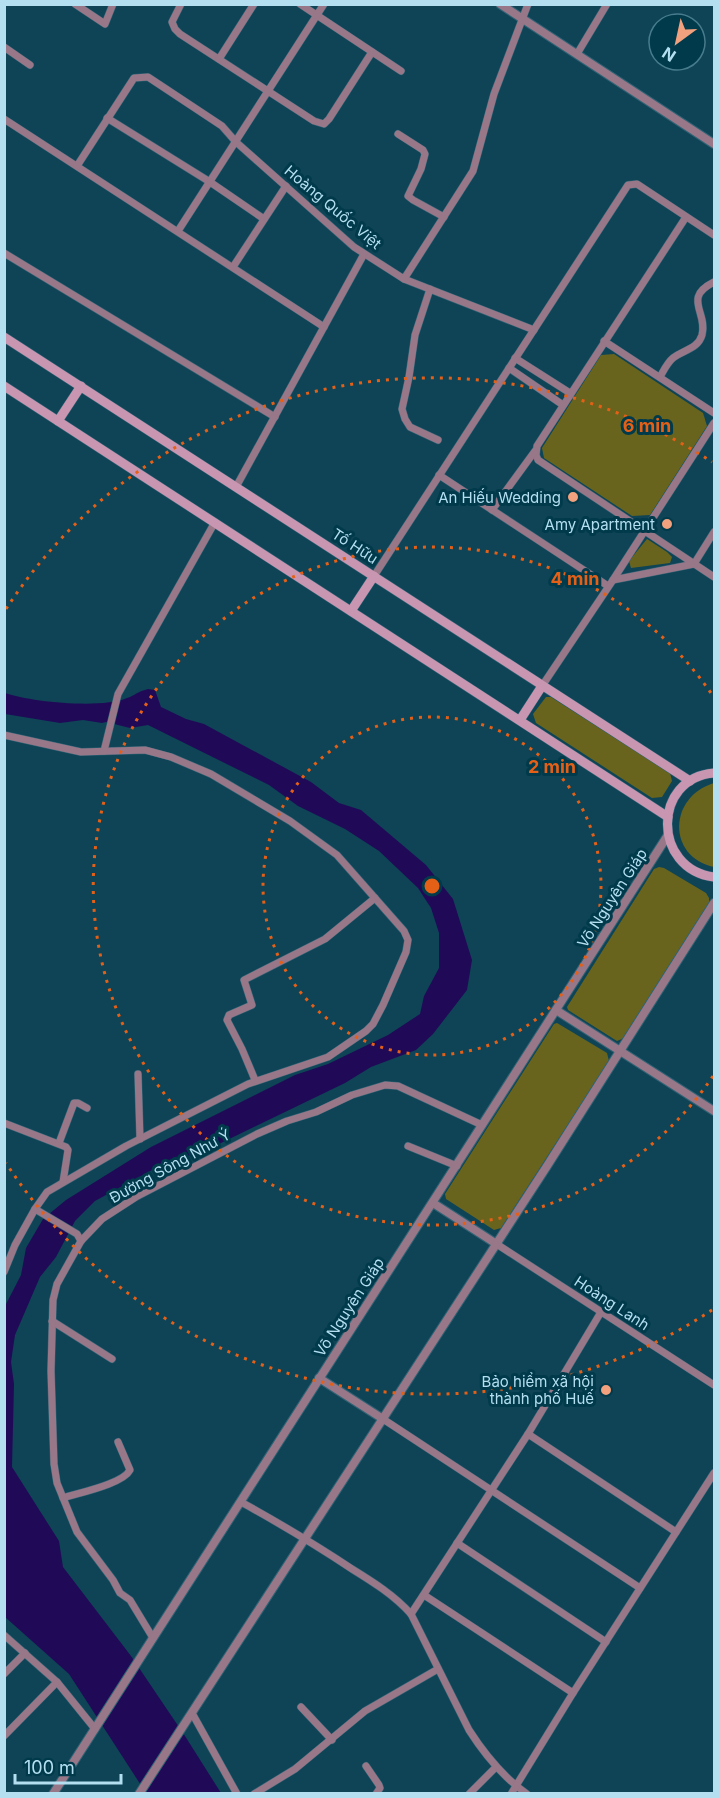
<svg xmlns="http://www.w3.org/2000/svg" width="719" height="1798" viewBox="0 0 719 1798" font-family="Inter,sans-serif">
<rect width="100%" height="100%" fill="#0e4456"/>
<g fill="#69641d">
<polygon points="614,354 703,413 707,426 650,515 632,516 544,458 542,448 601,355"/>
<polygon points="647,539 667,552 672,557 670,563 631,568 629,561"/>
<polygon points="546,697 551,697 670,773 672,781 662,797 652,798 536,723 533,714"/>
<path d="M 714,783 L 714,867 C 667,857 668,797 714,783 Z"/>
<polygon points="659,867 664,868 706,893 709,898 709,907 624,1038 617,1041 568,1010 567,1007 654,869"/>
<polygon points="557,1023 607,1053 609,1061 501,1228 494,1230 446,1199 445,1194 554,1024"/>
</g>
<path fill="#200a58" d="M 148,689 L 155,690 L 161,707 L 186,719 L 204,724 L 311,782 L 339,803 L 361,810 L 426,865 L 453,899 L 472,960 L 467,990 L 433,1034 L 416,1050 L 371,1067 L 345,1083 L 219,1144 L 152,1170 L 95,1201 L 75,1221 L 56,1257 L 40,1277 L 15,1335 L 11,1362 L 14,1384 L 12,1467 L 59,1541 L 63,1567 L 131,1656 L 185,1736 L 221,1793 L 146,1793 L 69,1674 L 5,1617 L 4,1308 L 21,1275 L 26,1248 L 43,1219 L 66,1200 L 151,1147 L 295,1075 L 328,1064 L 388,1035 L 420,1014 L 424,996 L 439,968 L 439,933 L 431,908 L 418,888 L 379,851 L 345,829 L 298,806 L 269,785 L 148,725 L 130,728 L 106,722 L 102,723 L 83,720 L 60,723 L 5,714 L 5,693 C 30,702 102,709 127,698 C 136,695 136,692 148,689 Z"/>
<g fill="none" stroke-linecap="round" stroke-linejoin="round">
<g stroke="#2f6375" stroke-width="8">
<g id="minor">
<polyline points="75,4 105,24 113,4"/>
<polyline points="181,4 172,22 175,29 180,34 314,121 324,124 329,119 372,52"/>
<polyline points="300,4 401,71"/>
<polyline points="4,47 30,65"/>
<polyline points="577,54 607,4"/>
<polyline points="219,59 254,4"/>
<polyline points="107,118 210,182 264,219"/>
<polyline points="4,119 324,327"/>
<polyline points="398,134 423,150 425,154 421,169 408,196 413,200 444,217"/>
<polyline points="77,166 134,78 148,77 222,126 236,142 354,247 404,279 534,330"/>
<polyline points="686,217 537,446 536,455 538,460 714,577"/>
<polyline points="178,231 324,4"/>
<polyline points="4,253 275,417"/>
<polyline points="233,267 286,186"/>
<polyline points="404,279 473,171 494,94 528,4"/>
<polyline points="430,289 415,335 409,377 402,409 405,419 410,427 438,440"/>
<polyline points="604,341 714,413"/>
<polyline points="515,358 570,393"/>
<polyline points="509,368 563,405"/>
<path d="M 660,377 C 664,370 667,363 673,358 C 683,350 698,349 702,335 C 708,312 682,298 714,282"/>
<polyline points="439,475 608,586"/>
<polyline points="236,487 364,254"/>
<polyline points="492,510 535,451"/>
<polyline points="374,576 628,185 637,184 714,235"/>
<polyline points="613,580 714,423"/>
<polyline points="542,686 613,580 694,564 714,532"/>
<polyline points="4,735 81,752 145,750 171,757 211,774 290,821 337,855 404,931 408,940 406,952 383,1005 373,1024 366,1031 328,1057 248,1084 126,1146 47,1192 35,1209 15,1245 4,1272"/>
<polyline points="104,751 118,694 215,522"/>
<polyline points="138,1074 140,1139"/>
<polyline points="255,1080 242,1049 227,1020 229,1015 252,1005 244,980 325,939 375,898"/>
<polyline points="4,1123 66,1147 68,1150 63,1182"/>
<polyline points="59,1143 74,1103 78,1103 87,1108"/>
<polyline points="408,1146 457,1166"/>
<polyline points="35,1209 77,1234 81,1241"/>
<polyline points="495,1243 714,1385"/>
<polyline points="52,1321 112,1359"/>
<polyline points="383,1419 640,1588"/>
<polyline points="528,1434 676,1532"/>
<path d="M 63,1498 C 78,1493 123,1484 130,1470 L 118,1442"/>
<path d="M 241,1502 C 279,1523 316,1545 352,1569 C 373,1582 394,1595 411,1614 L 469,1730 C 485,1755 503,1777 527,1794"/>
<polyline points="457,1543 606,1642"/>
<polyline points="424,1595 573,1693"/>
<polyline points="411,1614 528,1434 601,1312"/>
<polyline points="4,1635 57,1682 95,1729"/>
<polyline points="153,1638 130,1600 120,1593 113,1580 77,1532 57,1483 54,1464 51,1371 53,1300 57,1284 81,1241 102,1219 136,1197 257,1134 287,1121 316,1112 352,1095 385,1085 398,1086 482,1125"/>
<polyline points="4,1674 25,1653"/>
<polyline points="301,1707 332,1740"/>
<polyline points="192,1713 237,1794"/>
<polyline points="4,1736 57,1682"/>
<polyline points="366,1766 379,1785 380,1788 376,1794"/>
<polyline points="254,1794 295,1769 365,1711 438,1669"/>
<polyline points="469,1794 496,1767"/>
<polyline points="511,1794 573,1693 714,1473"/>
</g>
</g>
<g stroke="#2f6375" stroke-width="10">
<g id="tertiary">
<polyline points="500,4 714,144"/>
<polyline points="556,1010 714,1111"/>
<polyline points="433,1203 495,1243"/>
<polyline points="319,1378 383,1419"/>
<polyline points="53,1794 668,835"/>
<polyline points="139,1794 547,1166 714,903"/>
</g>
</g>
<g stroke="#2f6375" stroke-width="10">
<g id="secondary">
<polyline points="4,337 690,781"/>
<polyline points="4,386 668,817"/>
<polyline points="58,421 81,386"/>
<polyline points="351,611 374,576"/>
<polyline points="520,720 542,686"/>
<path d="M 714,773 C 652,778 652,869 714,877"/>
</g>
</g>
<use href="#minor" stroke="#977788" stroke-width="7"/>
<use href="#tertiary" stroke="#977788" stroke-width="8"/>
<use href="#secondary" stroke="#c996b2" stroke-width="9"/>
</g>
<g fill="none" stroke="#e56017" stroke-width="3" stroke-dasharray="3 6">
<circle cx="432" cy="886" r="169"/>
<path d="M713 1076A339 339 0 1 1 713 696"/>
<path d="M712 1310A508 508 0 0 1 6 1163M6 609A508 508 0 0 1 712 462"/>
</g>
<g fill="#f1a17d" stroke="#003a4b" stroke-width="2">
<circle cx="573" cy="497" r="6"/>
<circle cx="667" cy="524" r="6"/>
<circle cx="606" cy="1390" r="6"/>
</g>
<g text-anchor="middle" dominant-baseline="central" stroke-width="6" stroke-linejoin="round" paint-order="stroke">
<g font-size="15" fill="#b3dff1" stroke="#003a4b">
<text transform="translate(333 207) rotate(40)">Hoàng Quốc Việt</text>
<text transform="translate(355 546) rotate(33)">Tố Hữu</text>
<text transform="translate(612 898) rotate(-57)">Võ Nguyên Giáp</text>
<text transform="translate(170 1166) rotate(-29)">Đường Sông Như Ý</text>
<text transform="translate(612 1303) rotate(33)">Hoàng Lanh</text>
<text transform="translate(349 1307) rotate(-57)">Võ Nguyên Giáp</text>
</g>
<g font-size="15" fill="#b3dff1" stroke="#003a4b" text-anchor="end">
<text x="561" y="497">An Hiếu Wedding</text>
<text x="655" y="524">Amy Apartment</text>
<text x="594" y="1381">Bảo hiểm xã hội<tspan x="594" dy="17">thành phố Huế</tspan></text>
</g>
</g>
<circle cx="432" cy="886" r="9" fill="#e56017" stroke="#003a4b" stroke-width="3"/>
<g font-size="18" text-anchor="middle" font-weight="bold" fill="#e56017" stroke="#003a4b" stroke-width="6" stroke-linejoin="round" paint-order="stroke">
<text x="647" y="432">6 min</text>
<text x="575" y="585">4 min</text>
<text x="552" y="773">2 min</text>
</g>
<rect width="719" height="1798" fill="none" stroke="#b3dff1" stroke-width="12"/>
<g transform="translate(677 42) rotate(213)"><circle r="28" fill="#003a4b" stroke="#487c8d" stroke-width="1.5"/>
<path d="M0-4.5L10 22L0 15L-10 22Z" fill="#f1a17d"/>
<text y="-9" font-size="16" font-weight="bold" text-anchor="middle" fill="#b3dff1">N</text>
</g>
<path d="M15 1774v9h106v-9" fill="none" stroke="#b3dff1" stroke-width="3"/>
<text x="24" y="1774" font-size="18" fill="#b3dff1" stroke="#003a4b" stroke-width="4.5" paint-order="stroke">100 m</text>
</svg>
